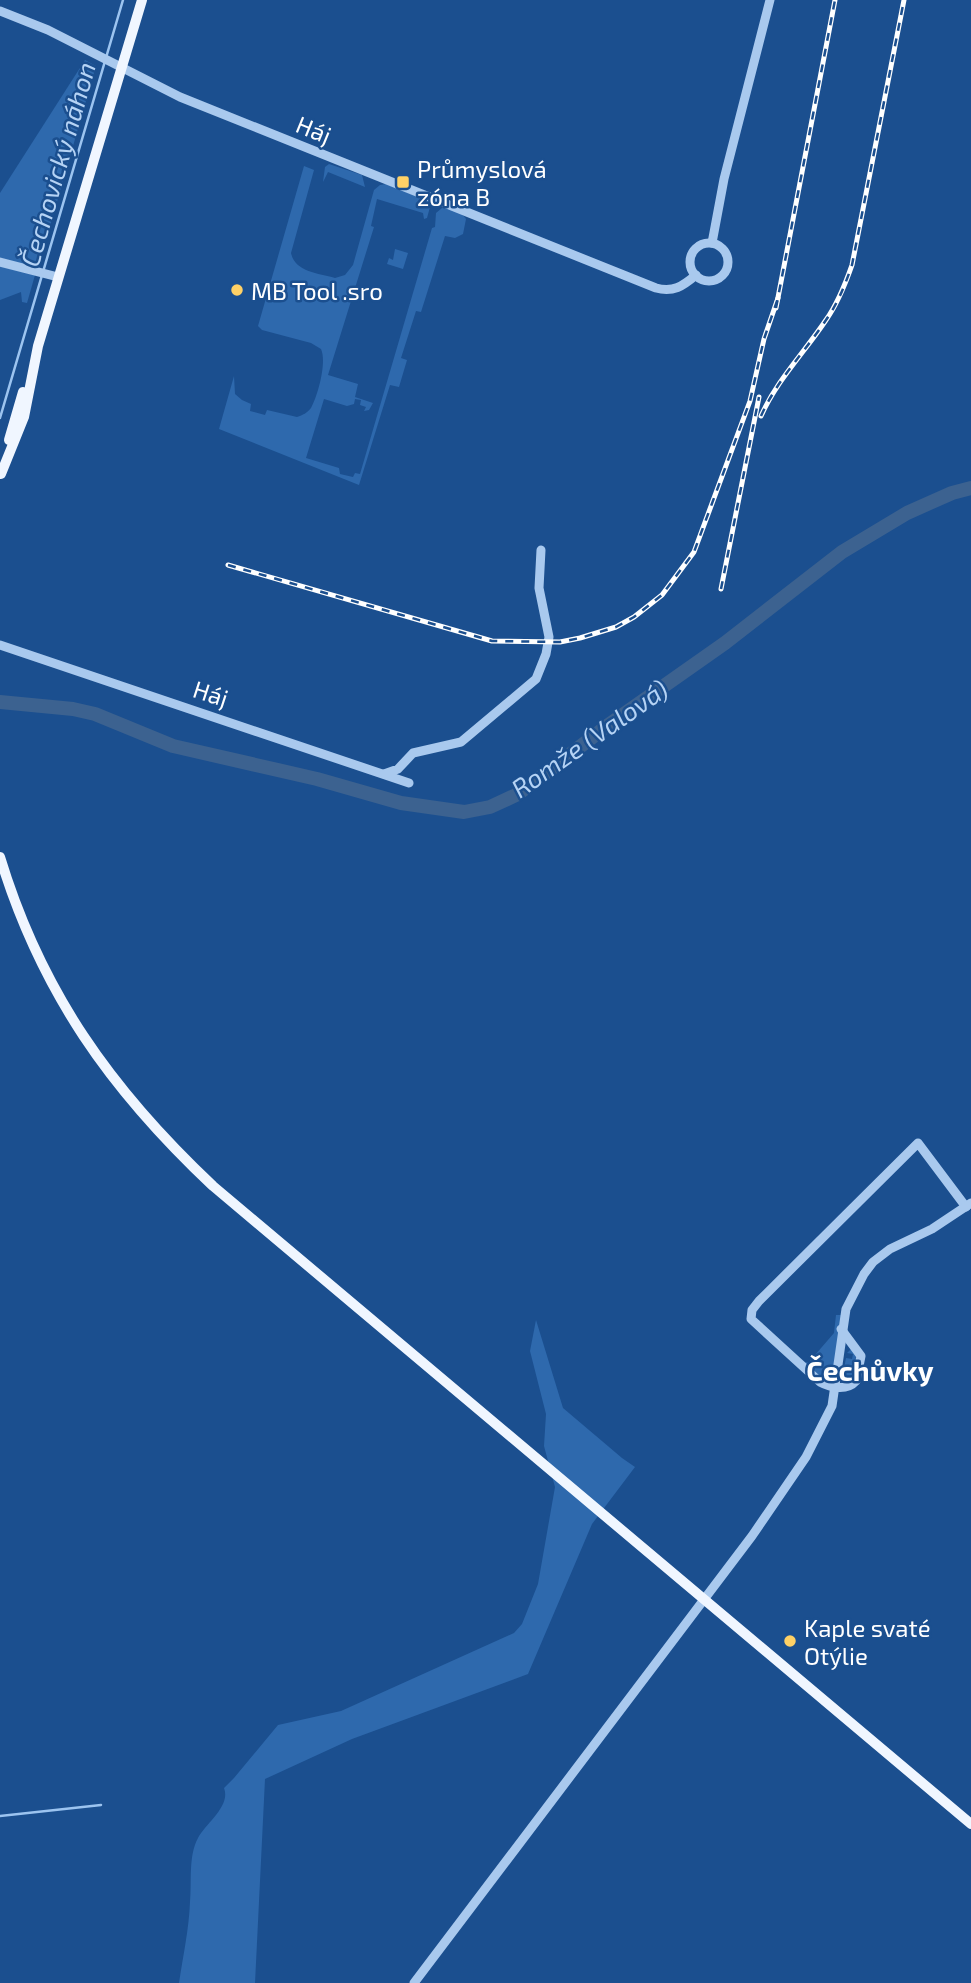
<svg xmlns="http://www.w3.org/2000/svg" width="971" height="1983" viewBox="0 0 971 1983" font-family="'Exo 2',sans-serif">
<rect width="100%" height="100%" fill="#1b4f8f"/>
<g fill="#2e69ad">
<polygon points="85,60 96,66 38,268 0,258 0,193"/>
<polygon points="329,164 362,175 365,187 328,172 323,182 325,167"/>
<path d="M 304,166 L 314,170 L 291,253 C 295,272 318,273 335,278 L 345,275 L 353,265 L 374,190 L 380,185 L 386,184 L 428,201 L 430,207 L 427,218 L 424,219 L 423,213 L 377,199 L 371,226 L 374,227 L 328,375 L 358,384 L 355,397 L 373,403 L 369,410 L 364,411 L 366,407 L 360,405 L 361,400 L 355,399 L 354,404 L 347,406 L 324,399 L 306,458 L 339,468 L 340,474 L 353,477 L 355,473 L 360,474 L 432,228 L 435,227 L 436,213 L 442,208 C 450,208 462,212 466,219 L 463,234 L 455,238 L 445,236 L 421,312 L 416,311 L 401,358 L 407,360 L 399,387 L 390,385 L 359,485 L 219,429 L 234,376 L 235,394 L 242,400 L 251,404 L 250,411 L 265,415 L 267,410 L 297,417 C 303,415 307,413 311,408 C 318,395 327,362 321,349 L 311,343 L 262,330 L 258,326 Z"/>
<polygon points="395,249 408,253 403,269 387,264 389,258 393,260"/>
<polygon points="0,266 35,275 27,303 22,302 21,292 0,300"/>
<polygon points="836,1315 842,1315 832,1381 827,1383 801,1363 809,1362 834,1333"/>
<path d="M 536,1320 L 563,1408 L 622,1458 L 635,1467 L 592,1524 L 528,1674 L 352,1739 L 265,1779 L 255,1983 L 179,1983 C 183,1956 189,1929 190,1902 C 192,1883 188,1856 198,1838 C 206,1823 231,1806 224,1788 L 234,1778 L 278,1725 L 341,1711 L 514,1633 L 522,1624 L 538,1584 L 555,1487 L 544,1446 L 546,1414 L 530,1351 Z"/>
<polygon points="853,1347 856,1354 854,1381 845,1383 842,1379 846,1358 852,1359 853,1354 847,1353"/>
</g>
<g fill="none" stroke-linecap="round" stroke-linejoin="round">
<g stroke="#9cc4f0" stroke-width="2.5">
<polyline points="0,418 123,0"/>
<polyline points="0,1816 101,1805"/>
</g>
<polyline stroke="#3c6290" stroke-width="14" points="0,702 73,709 95,714 173,746 317,779 401,803 464,812 490,807 516,795 538,779 607,726 725,643 842,552 907,513 952,493 971,488"/>
<g stroke="#a9c9ee" stroke-width="9">
<path d="M 0,11 L 48,30 L 180,97 L 656,288 C 673,293 683,286 696,275"/>
<circle cx="709" cy="262" r="19"/>
<polyline points="712,243 724,179 770,0"/>
<polyline points="0,262 58,277"/>
<polyline points="0,645 409,783"/>
<polyline points="384,774 398,769 413,753 461,742 536,679 546,654 549,637 539,588 541,550"/>
<path d="M 841,1329 L 861,1356 L 856,1381 C 847,1391 831,1388 820,1382 L 751,1319 L 752,1310 L 759,1301 L 918,1143 L 966,1207"/>
<polyline points="414,1983 752,1536 806,1457 832,1406 846,1309 864,1274 873,1262 890,1249 932,1229 971,1203"/>
</g>
<g stroke="#f0f6ff" stroke-width="10">
<polyline points="9,440 23,392"/>
<polyline points="1,474 24,417 38,346 142,0"/>
<path d="M 0,857 C 41,992 111,1090 213,1186 L 971,1824"/>
</g>
<g stroke="#fff" stroke-width="5">
<g id="rail">
<polyline points="776,308 835,0"/>
<path d="M 761,416 C 777,380 804,353 826,320 C 838,303 845,285 852,265 L 904,0"/>
<polyline points="228,565 492,641 560,642 580,638 616,627 634,617 662,595 694,552 750,401 764,339 778,298"/>
<polyline points="721,589 759,397"/>
</g>
</g>
<use href="#rail" stroke="#1b4f8f" stroke-width="2.5" stroke-dasharray="8" stroke-linecap="butt"/>
</g>
<g fill="#ffd166" stroke="#1b4f8f" stroke-width="2.5">
<rect x="396" y="175" width="14" height="14" rx="3.5"/>
<circle cx="237" cy="290" r="7"/>
<circle cx="790" cy="1641" r="7"/>
</g>
<g text-anchor="middle" dominant-baseline="central" stroke-width="5" stroke-linejoin="round" paint-order="stroke">
<g font-size="24" fill="#fff" stroke="#1b4f8f">
<text transform="translate(314 129) rotate(22)">Háj</text>
<text transform="translate(211 693) rotate(18)">Háj</text>
</g>
<g font-size="24" fill="#fff" stroke="#1b4f8f" text-anchor="start">
<text x="417" y="168">Průmyslová<tspan x="417" dy="28">zóna B</tspan></text>
<text x="251" y="290">MB Tool .sro</text>
<text x="804" y="1627">Kaple svaté<tspan x="804" dy="28">Otýlie</tspan></text>
</g>
<g font-size="26" font-style="italic" fill="#b5d3f5" stroke="#1b4f8f">
<text transform="translate(57 164) rotate(-74)">Čechovický náhon</text>
<text transform="translate(589 738) rotate(-35)">Romže (Valová)</text>
</g>
<g font-size="28" font-weight="bold" fill="#fff" stroke="#1b4f8f">
<text x="870" y="1370">Čechůvky</text>
</g>
</g>
</svg>
